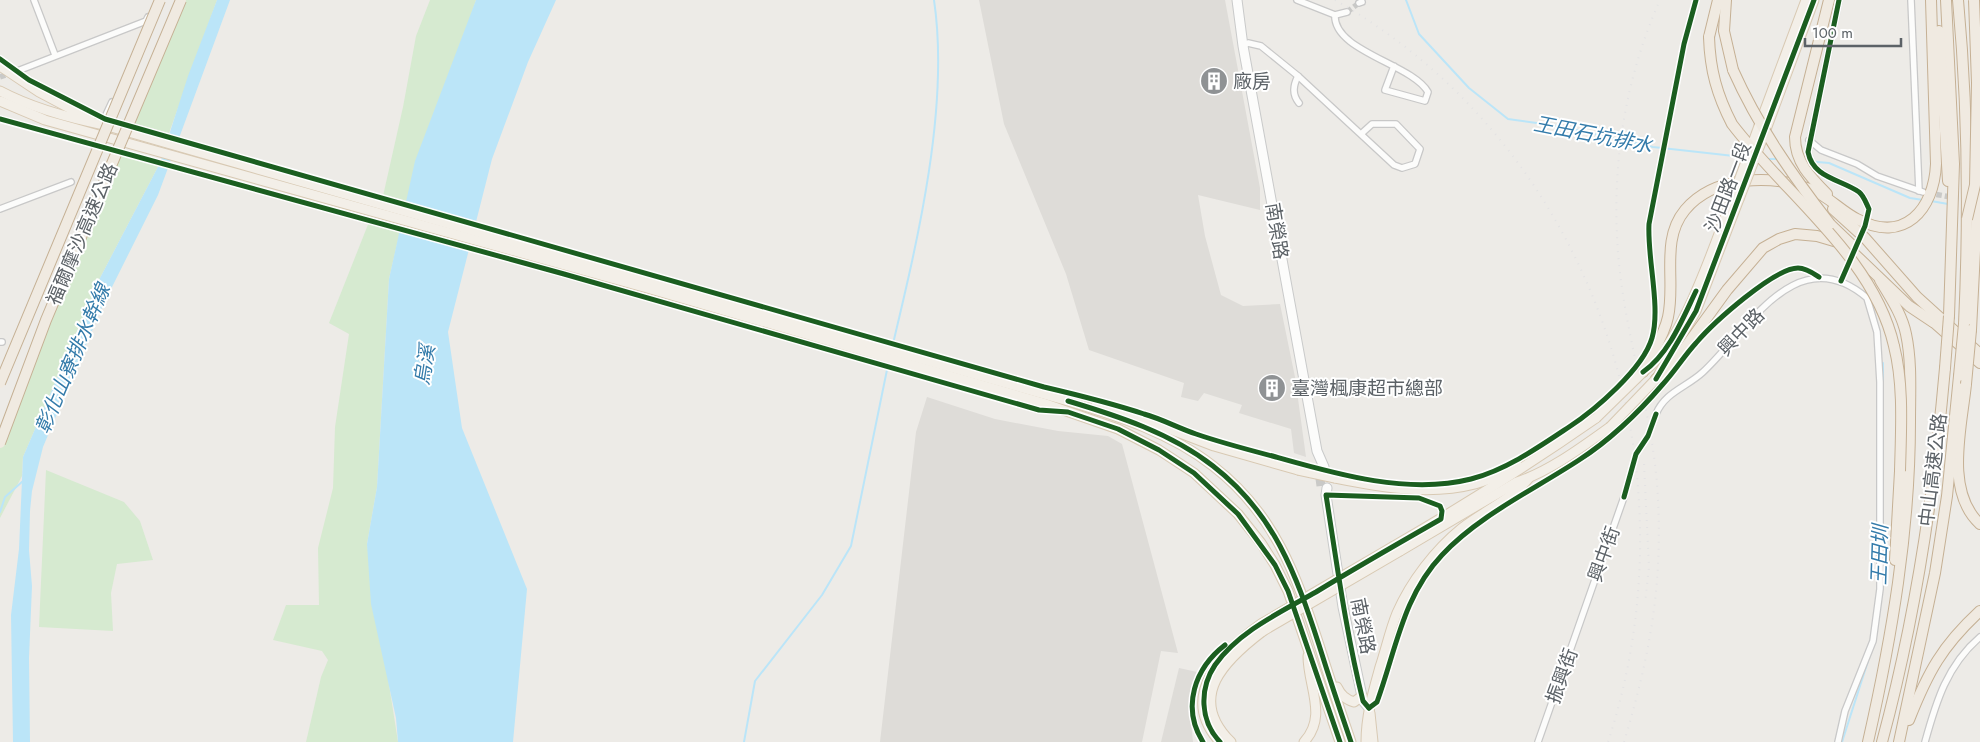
<svg xmlns="http://www.w3.org/2000/svg" width="1980" height="742" viewBox="0 0 1980 742" font-family="Jost,'Noto Sans TC',sans-serif">
<rect width="100%" height="100%" fill="#edebe7"/>
<g fill="#dedcd8">
<polygon points="979,0 1225,0 1260,188 1260,210 1198,195 1205,236 1221,295 1243,306 1280,304 1295,377 1306,457 1294,453 1291,429 1239,413 1242,405 1204,393 1198,401 1181,397 1184,383 1089,350 1066,274 1004,124"/>
<polygon points="927,397 995,419 1058,431 1108,436 1122,444 1178,653 1161,651 1142,742 880,742 916,432"/>
<polygon points="1179,668 1197,672 1189,704 1193,742 1161,742"/>
</g>
<g fill="#d6ead0">
<polygon points="180,0 217,0 169,133 129,122"/>
<polygon points="430,0 476,0 410,203 383,196 403,107 416,36"/>
<polygon points="115,150 160,163 100,278 23,457 22,476 0,518 0,432 16,386"/>
<polygon points="369,222 400,231 389,279 377,487 367,544 398,742 306,742 321,677 328,660 322,651 273,640 286,605 319,605 318,548 333,488 335,427 349,334 329,323"/>
<polygon points="46,470 124,502 140,521 153,560 117,564 111,593 113,631 39,627"/>
</g>
<g fill="#bbe5f8">
<polygon points="217,0 230,0 158,195 103,305 43,447 32,491 30,511 29,550 32,586 29,658 30,742 13,742 11,615 19,549 23,457 100,278 160,163 188,76"/>
<polygon points="476,0 556,0 528,62 492,159 448,332 462,428 527,589 513,742 398,742 396,718 371,604 367,544 377,487 389,279 415,161"/>
</g>
<polygon fill="#edebe7" points="404,201 478,222 471,251 397,230"/>
<g fill="none" stroke-linecap="round" stroke-linejoin="round">
<g stroke="#bbe5f8" stroke-width="2">
<polyline points="1406,0 1419,34 1469,88 1508,119 1558,126 1653,147 1743,157"/>
<polyline points="1766,159 1778,159"/>
<polyline points="1806,161 1829,163 1910,198 1923,200"/>
<polyline points="1931,201 1948,204"/>
<path d="M 892,348 C 917,243 950,107 934,0"/>
<polyline points="1883,405 1883,363"/>
<polyline points="0,512 5,497 23,481"/>
<polyline points="744,742 755,681 822,595 851,546 889,360"/>
<polyline points="1842,742 1868,661"/>
</g>
<g stroke="#c9c9c7" stroke-width="5.5" stroke-dasharray="5.5 3" stroke-linecap="butt">
<polyline points="1347,12 1359,3"/>
<polyline points="0,77 20,70"/>
<polyline points="1928,193 1968,200"/>
<polyline points="1855,249 1869,209"/>
<polyline points="1841,281 1851,257"/>
</g>
<polyline stroke="#c9c9c7" stroke-width="9" stroke-dasharray="9 4.5" stroke-linecap="butt" points="1318,464 1321,486"/>
<g stroke="#c8c8c8" stroke-width="8">
<g id="street">
<polyline points="34,0 55,55"/>
<polyline points="1297,0 1335,15 1347,12"/>
<path d="M 1839,0 L 1808,152 C 1813,178 1840,179 1859,192 C 1864,196 1866,203 1869,209"/>
<polyline points="1911,0 1919,191"/>
<polyline points="1359,3 1362,2"/>
<path d="M 1335,15 C 1333,51 1412,64 1428,92 L 1425,101 L 1385,90 L 1394,66"/>
<polyline points="1243,46 1248,43 1261,46 1298,76 1394,165 1402,168 1415,164 1420,149 1396,124 1372,124 1361,134"/>
<polyline points="20,70 146,21 148,17"/>
<path d="M 1298,76 C 1293,86 1292,94 1299,103"/>
<polyline points="106,115 112,102"/>
<polyline points="1809,140 1821,150 1857,164 1877,176 1923,192"/>
<polyline points="0,209 71,182"/>
<polyline points="0,342 2,342"/>
<path d="M 1656,414 C 1665,392 1687,387 1703,372 C 1749,329 1797,238 1867,298 L 1877,332 L 1880,382 L 1880,589 L 1873,641 L 1845,711 L 1838,742"/>
<path d="M 1538,742 C 1567,660 1595,579 1624,497"/>
<path d="M 1925,742 C 1936,702 1947,665 1980,637"/>
</g>
</g>
<g stroke="#c9caca" stroke-width="11">
<g id="secondary">
<polyline points="1237,0 1243,46 1317,451 1324,467"/>
<polyline points="1327,488 1326,495 1343,607 1363,701 1369,708"/>
</g>
</g>
<g stroke="#d8c9b3" stroke-width="11">
<g id="primary">
<polyline points="0,66 39,92 90,119"/>
<path d="M 0,91 C 32,108 69,118 104,125 L 1068,401 C 1118,416 1171,433 1213,466 C 1274,513 1296,574 1319,645 C 1329,677 1340,710 1351,742"/>
<polyline points="0,101 45,120 647,288 1043,403 1118,429 1159,450 1194,473 1238,514 1261,543 1275,565 1288,591 1340,742"/>
<polyline points="1759,126 1806,0"/>
<polyline points="1765,132 1814,0"/>
<path d="M 1643,372 C 1684,343 1714,244 1733,197"/>
<polyline points="1659,374 1696,311 1739,199"/>
<polyline points="1096,405 1115,408 1214,446 1298,470"/>
<path d="M 1335,478 C 1380,487 1429,496 1475,484 C 1490,480 1504,472 1518,466"/>
<path d="M 1394,546 C 1463,506 1530,464 1596,418"/>
<path d="M 1400,551 L 1517,482 C 1550,471 1582,447 1610,427"/>
<path d="M 1337,687 C 1341,695 1345,699 1354,702 L 1362,696"/>
<polyline points="1370,713 1373,742"/>
<path d="M 1220,742 C 1177,695 1224,651 1261,624"/>
<path d="M 1231,742 C 1185,697 1226,659 1263,631"/>
<path d="M 1304,742 C 1328,716 1308,687 1308,656"/>
<path d="M 1366,742 C 1366,716 1373,692 1380,667 C 1386,649 1390,630 1397,613 C 1411,581 1435,550 1462,528 C 1484,511 1511,500 1529,478"/>
</g>
</g>
<g stroke="#c5b094" stroke-width="12">
<g id="highway">
<polyline points="1726,0 1724,31 1733,70"/>
<polyline points="1946,0 1954,164 1949,316"/>
<path d="M 1958,0 C 1968,108 1969,216 1964,324"/>
<polyline points="1939,31 1948,181"/>
<polyline points="1709,37 1718,0"/>
<path d="M 1827,194 C 1810,177 1795,162 1795,137 L 1829,0"/>
<polyline points="1833,209 1865,238 1917,297 1980,354"/>
<polyline points="1830,224 1853,246"/>
<polyline points="1929,318 1980,363"/>
<polyline points="1971,330 1977,211 1975,188"/>
<path d="M 1643,372 C 1651,353 1664,337 1668,317 C 1676,282 1660,240 1685,210 C 1714,175 1773,174 1812,190 C 1828,196 1841,211 1857,219 C 1904,244 1934,210 1936,164 L 1931,0"/>
<polyline points="1656,379 1674,363 1727,290 1763,248 1779,239 1795,234 1817,236 1844,244 1909,306 1933,322"/>
<path d="M 1966,384 C 1962,426 1944,491 1980,524"/>
<polyline points="1895,560 1900,471"/>
<path d="M 1909,720 C 1928,672 1942,646 1980,611"/>
<path d="M 1868,742 C 1892,636 1910,530 1910,422 C 1910,393 1912,362 1906,334 C 1902,314 1890,297 1880,280"/>
<path d="M 1882,742 C 1915,620 1934,494 1945,368"/>
<polyline points="1899,742 1935,573 1947,496 1959,376"/>
</g>
</g>
<use href="#street" stroke="#fcfcfb" stroke-width="5.5"/>
<use href="#secondary" stroke="#fcfcfb" stroke-width="9"/>
<use href="#primary" stroke="#f3efe8" stroke-width="9"/>
<use href="#highway" stroke="#f0eae1" stroke-width="10"/>
<g stroke="#e3e2e3" stroke-width="2" stroke-dasharray="1 6" stroke-linecap="butt">
<path d="M 1335,0 C 1593,147 1699,464 1608,742"/>
<polyline points="1644,464 1649,567 1645,603"/>
<path d="M 1624,742 C 1651,652 1664,578 1657,484 C 1652,422 1634,363 1624,301 C 1607,200 1618,94 1660,0"/>
</g>
<g stroke="#d8c9b3" stroke-width="11" stroke-linecap="butt">
<g id="primary-bridge">
<polyline points="1733,197 1759,126"/>
<polyline points="1739,199 1765,132"/>
<polyline points="1596,418 1643,372"/>
<polyline points="1610,427 1656,379"/>
<polyline points="1298,470 1335,478"/>
<polyline points="1261,624 1394,546"/>
<polyline points="1263,631 1400,551"/>
</g>
</g>
<g stroke="#c5b094" stroke-width="12" stroke-linecap="butt">
<g id="highway-bridge">
<path d="M 1709,37 C 1710,70 1717,95 1732,124 C 1785,194 1874,257 1894,346 C 1904,385 1901,430 1900,471"/>
<path d="M 1733,70 C 1758,126 1792,175 1830,224"/>
<polyline points="1967,219 1975,185 1977,83 1974,0"/>
<polyline points="1945,368 1949,316"/>
<polyline points="1959,376 1964,324"/>
<polyline points="0,383 160,0"/>
<polyline points="1966,384 1971,330"/>
<polyline points="0,443 46,320 181,0"/>
</g>
</g>
<use href="#primary-bridge" stroke="#f3efe8" stroke-width="9"/>
<use href="#highway-bridge" stroke="#f0eae1" stroke-width="10"/>
<g stroke="#fff" stroke-width="8">
<g id="cycleway">
<path d="M 1839,0 L 1808,152 C 1813,178 1840,179 1859,192 C 1864,196 1866,203 1869,209 L 1865,226 L 1841,281"/>
<path d="M 0,59 L 29,80 L 105,119 L 1044,387 C 1078,395 1111,403 1144,414 C 1162,419 1178,428 1196,434 C 1222,443 1249,450 1276,457 C 1336,474 1408,495 1471,479 C 1506,470 1539,447 1569,427 C 1595,410 1643,369 1652,338 C 1661,307 1647,258 1649,224 L 1684,44 L 1696,0"/>
<polyline points="0,119 564,274 1039,410 1068,412 1118,429 1159,450 1194,473 1238,514 1275,565 1288,591 1340,742"/>
<path d="M 1643,372 C 1669,354 1683,318 1696,291"/>
<polyline points="1656,379 1696,311 1814,0"/>
<path d="M 1068,401 C 1118,416 1171,433 1213,466 C 1274,513 1296,574 1319,645 C 1329,677 1340,710 1351,742"/>
<polyline points="1624,497 1636,454 1648,436 1656,414"/>
<path d="M 1369,708 L 1377,702 C 1396,650 1403,596 1442,555 C 1478,516 1535,489 1579,460 C 1610,440 1639,412 1663,384 C 1675,371 1684,356 1696,343 C 1713,323 1774,268 1798,268 C 1806,268 1813,273 1819,277"/>
<path d="M 1203,742 C 1181,707 1195,668 1225,645"/>
<path d="M 1220,742 C 1200,721 1199,689 1215,665 C 1239,631 1281,612 1316,592 C 1357,567 1399,543 1441,519 L 1442,511 L 1440,506 L 1419,498 L 1326,495 C 1337,564 1346,633 1363,701 L 1369,708"/>
</g>
</g>
<use href="#cycleway" stroke="#1b5e20" stroke-width="5"/>
</g>
<defs>
<g id="building-disc" transform="scale(1.4375)"><circle r="9.5" fill="#8f9294" stroke="#fff"/><path d="M-4-6H4V6H1V3H-1V6H-4ZM-2.5-4.3h1.7v1.8h-1.7ZM.8-4.3h1.7v1.8H.8ZM-2.5-1h1.7V.8h-1.7ZM.8-1h1.7V.8H.8Z" fill="#fff"/></g>
</defs>
<g fill-rule="evenodd">
<use href="#building-disc" x="1214" y="81"/>
<use href="#building-disc" x="1272" y="388"/>
</g>
<g text-anchor="middle" dominant-baseline="central" stroke-width="4" stroke-linejoin="round" paint-order="stroke">
<g font-size="19" fill="#5c6267" stroke="#fff" text-anchor="start">
<text x="1233" y="81">廠房</text>
<text x="1291" y="388">臺灣楓康超市總部</text>
</g>
<g font-size="19" fill="#5c6267" stroke="#fff">
<text transform="translate(1728 187) rotate(-69)">沙田路一段</text>
<text transform="translate(1277 231) rotate(81)">南榮路</text>
<text transform="translate(82 234) rotate(-67)">福爾摩沙高速公路</text>
<text transform="translate(1741 332) rotate(-46)">興中路</text>
<text transform="translate(1933 470) rotate(-83)">中山高速公路</text>
<text transform="translate(1604 554) rotate(-70)">興中街</text>
<text transform="translate(1363 626) rotate(79)">南榮路</text>
<text transform="translate(1562 676) rotate(-70)">振興街</text>
</g>
<g font-size="20" font-style="italic" fill="#337baa" stroke="#fff">
<text transform="translate(1593 135) rotate(11)">王田石坑排水</text>
<text transform="translate(73 359) rotate(-67)">彰化山寮排水幹線</text>
<text transform="translate(425 365) rotate(-81)">烏溪</text>
<text transform="translate(1880 555) rotate(-88)">王田圳</text>
</g>
</g>
<path d="M1805 38v8h96v-8" fill="none" stroke="#5c6267" stroke-width="2.5"/>
<text x="1812" y="38" font-size="15" fill="#5c6267" stroke="#ffffff" stroke-width="4" paint-order="stroke">100 m</text>
</svg>
